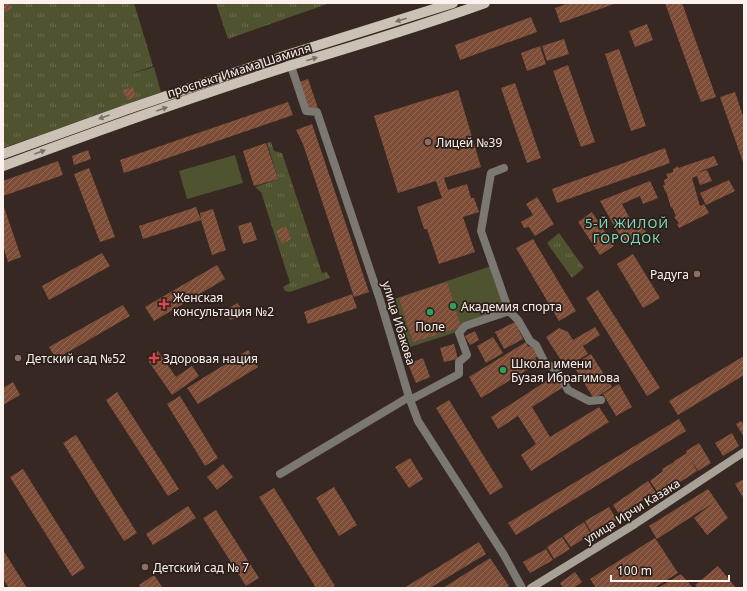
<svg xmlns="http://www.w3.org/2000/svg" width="747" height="591" viewBox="0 0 747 591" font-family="'Noto Sans',sans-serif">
<defs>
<pattern id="park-tufts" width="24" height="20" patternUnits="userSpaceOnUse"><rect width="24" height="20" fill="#50532f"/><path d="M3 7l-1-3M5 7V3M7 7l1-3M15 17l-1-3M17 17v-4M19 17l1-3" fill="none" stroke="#6a6c4d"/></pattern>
<pattern id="building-hatch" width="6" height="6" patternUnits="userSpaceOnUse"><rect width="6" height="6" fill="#7e4d38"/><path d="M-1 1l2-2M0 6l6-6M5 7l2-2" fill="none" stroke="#916755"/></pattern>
</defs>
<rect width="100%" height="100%" fill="#372823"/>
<g fill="#50532f">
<polygon points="235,155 243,183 187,199 179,171"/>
<polygon points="494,265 513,314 410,347 394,299"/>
</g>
<g fill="url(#park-tufts)">
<polygon points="3,3 134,3 153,66 130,74 154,67 161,92 3,148"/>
<polygon points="216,3 330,3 228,39"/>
<polygon points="271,142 274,151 282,153 322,273 327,272 330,278 290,292 285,291 283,287 290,283 261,192 255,187 278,179 267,143"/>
<polygon points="559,233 584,268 572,278 547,243"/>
</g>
<g fill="url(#building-hatch)">
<polygon points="3,3 10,3 12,8 3,13"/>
<polygon points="569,3 617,3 560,23 555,8"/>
<polygon points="665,3 682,3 716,97 701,102"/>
<polygon points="531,17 537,32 460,60 455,45"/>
<polygon points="647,24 653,40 635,47 629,31"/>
<polygon points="564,39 569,54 547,61 542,46"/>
<polygon points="540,46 546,64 527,71 521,53"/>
<polygon points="619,49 646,126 631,131 605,54"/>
<polygon points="568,65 595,142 581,147 553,71"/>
<polygon points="308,79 318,108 310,111 300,82"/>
<polygon points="515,83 541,158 527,163 501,88"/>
<polygon points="133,87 136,97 127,100 126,95 124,96 123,90"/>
<polygon points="458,90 481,167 444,178 448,190 467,184 471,198 474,198 479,212 463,217 475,252 439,264 427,229 424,229 417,207 442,198 436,181 398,193 374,116"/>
<polygon points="735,92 744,119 744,165 720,97"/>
<polygon points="288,102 293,115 124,173 120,160"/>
<polygon points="312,124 369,292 354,297 303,144 296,130"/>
<polygon points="266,143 278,179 254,186 243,151"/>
<polygon points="665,148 670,163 557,203 552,189"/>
<polygon points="88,150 91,159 74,165 72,156"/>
<polygon points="714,156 718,165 695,173 707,170 712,181 700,185 697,176 692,178 700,206 704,204 709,213 679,228 677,224 679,223 674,217 676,216 672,207 671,208 666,191 665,191 663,185 665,185 664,180 668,178 666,174 673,172 673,169 678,166 678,168"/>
<polygon points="58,161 63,175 3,196 3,181"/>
<polygon points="89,168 115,237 100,242 74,174"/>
<polygon points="729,180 735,191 706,205 700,193"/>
<polygon points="650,181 658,198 643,204 640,196 622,204 636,230 643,226 646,232 624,243 600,201"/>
<polygon points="537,197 554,224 535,236 529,227 524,228 521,222 533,215 526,204"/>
<polygon points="3,204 21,257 8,262 3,246"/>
<polygon points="196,207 201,220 200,213 213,209 226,250 212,255 201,220 143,239 139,226"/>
<polygon points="592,212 614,246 600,255 578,222"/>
<polygon points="251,222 257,240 243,244 238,226"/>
<polygon points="286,226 291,239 282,244 276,231"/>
<polygon points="533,239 576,311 559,321 516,248"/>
<polygon points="102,253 110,266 49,300 42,286"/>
<polygon points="633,254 660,298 643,308 617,264"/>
<polygon points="217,265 225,279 154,321 145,307"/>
<polygon points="447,282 461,327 413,342 399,298"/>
<polygon points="598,290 660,388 647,396 586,298"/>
<polygon points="352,294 357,308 308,324 304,312"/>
<polygon points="238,303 243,313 230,320 225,310"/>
<polygon points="123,305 130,316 56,359 49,347"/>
<polygon points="515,322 523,339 504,349 495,332"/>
<polygon points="595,327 600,335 583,346 588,354 566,368 546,337 559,328 568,332 573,340"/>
<polygon points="475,331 479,340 470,345 465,336"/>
<polygon points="493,337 503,353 486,363 477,346"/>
<polygon points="526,342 528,347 532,345 539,356 535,358 538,363 481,398 469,377"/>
<polygon points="454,344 458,359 444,362 440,348"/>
<polygon points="248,350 258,367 198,404 187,388"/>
<polygon points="158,351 176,377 192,366 199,376 172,395 147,359"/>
<polygon points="591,354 612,387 594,399 573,365"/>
<polygon points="744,356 744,375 678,415 669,401"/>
<polygon points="423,358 430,377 416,383 408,364"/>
<polygon points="557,374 565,386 532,407 550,437 599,407 609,422 531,471 521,455 536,444 518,416 498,429 491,417"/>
<polygon points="13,382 20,395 3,405 3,388"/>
<polygon points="619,384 632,407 616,416 603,394"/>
<polygon points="117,392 179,489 168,496 106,400"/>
<polygon points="180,396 218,458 205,466 167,404"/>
<polygon points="449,400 503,487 490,495 436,408"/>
<polygon points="679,419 686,431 516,535 508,523"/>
<polygon points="741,421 744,425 744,437 736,424"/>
<polygon points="732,433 739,446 723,456 715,443"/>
<polygon points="76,435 137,533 124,541 63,443"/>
<polygon points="699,443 711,463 698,471 691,460 697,471 685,479 678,468 685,479 659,494 650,481 663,471 662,469 674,462 674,461 687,453 686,451"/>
<polygon points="410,458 423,479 409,488 395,467"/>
<polygon points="223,464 233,477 217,490 207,477"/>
<polygon points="23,469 85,568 72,576 10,477"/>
<polygon points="744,479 744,499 735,484"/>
<polygon points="648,481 656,493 631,507 633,510 621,517 613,505"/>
<polygon points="334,487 357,525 339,536 316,498"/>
<polygon points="274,488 335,586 331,588 316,588 259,497"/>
<polygon points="708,489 728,518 707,535 694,518 713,503 657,539 649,526"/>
<polygon points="188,506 196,518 153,545 146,534"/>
<polygon points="609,507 617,520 592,534 585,521"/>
<polygon points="216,510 259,578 246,586 203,518"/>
<polygon points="584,522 591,534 571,547 563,536"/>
<polygon points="562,537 570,549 554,559 547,547"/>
<polygon points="655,538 678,573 654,588 596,588 590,579"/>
<polygon points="479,542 486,554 430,588 404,588"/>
<polygon points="546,549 553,560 530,573 523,562"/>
<polygon points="3,550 27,588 9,588 3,579"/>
<polygon points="490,558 509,586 506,588 443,588"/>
<polygon points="718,566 736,588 698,588 695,585"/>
<polygon points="575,572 582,582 574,588 563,588 560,583"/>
<polygon points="681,574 693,588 658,588"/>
<polygon points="154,575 163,588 141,588 139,585"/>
</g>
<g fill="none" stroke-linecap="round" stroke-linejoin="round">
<g stroke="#7b7771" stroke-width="8">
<polyline points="289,60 306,111 317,112 380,300 409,397 418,421 504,555 522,588"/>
<polyline points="509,311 518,320 530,341 536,345 545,363 557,370 568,390 589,401 601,400"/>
<polyline points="410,400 459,374 459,362 467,355 459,333 465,326 509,311 481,231 491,173 504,168"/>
<polyline points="280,474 409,397"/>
</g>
<polyline stroke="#a7a197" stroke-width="8" points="531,588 635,524 744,452"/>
<g stroke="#cac2b5" stroke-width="10">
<polyline points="3,154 128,109 287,55 453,3"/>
<path d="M 3,166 C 99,130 195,96 292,65 C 357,45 422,26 485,3"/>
</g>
</g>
<defs><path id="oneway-solid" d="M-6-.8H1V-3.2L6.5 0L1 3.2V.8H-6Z"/></defs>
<g fill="#7b7067">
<use href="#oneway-solid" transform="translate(401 20) rotate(163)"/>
<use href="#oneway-solid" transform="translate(312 59) rotate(-17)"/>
<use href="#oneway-solid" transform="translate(162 109) rotate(-19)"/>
<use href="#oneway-solid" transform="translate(104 117) rotate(160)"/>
<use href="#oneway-solid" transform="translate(40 152) rotate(-20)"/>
</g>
<g fill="#8d6e63" stroke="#2c1f19" stroke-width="1.5">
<circle cx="428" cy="142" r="4"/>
<circle cx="697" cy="274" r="4"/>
<circle cx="18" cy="358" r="4"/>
<circle cx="145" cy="567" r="4"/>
</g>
<g fill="#e0444e" stroke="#2c1f19" stroke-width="1.5">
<path d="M162 298h4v4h4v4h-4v4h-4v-4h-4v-4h4z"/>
<path d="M152 352h4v4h4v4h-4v4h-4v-4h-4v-4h4z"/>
</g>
<g fill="#2e9e5b" stroke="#2c1f19" stroke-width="1.5">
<circle cx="453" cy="306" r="4"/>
<circle cx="430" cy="312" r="4"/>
<circle cx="503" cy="370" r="4"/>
</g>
<g text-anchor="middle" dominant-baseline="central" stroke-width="3.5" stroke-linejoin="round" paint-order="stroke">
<g font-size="12" fill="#fbf1ee" stroke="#2c1f19">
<text transform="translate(239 70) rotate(-18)">проспект Имама Шамиля</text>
<text transform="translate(399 323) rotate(73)">улица Ибакова</text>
<text transform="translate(632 511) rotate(-32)">улица Ирчи Казака</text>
</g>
<g font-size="12" fill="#fbf1ee" stroke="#2c1f19" text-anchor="start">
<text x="436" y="142">Лицей №39</text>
<text x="689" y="274" text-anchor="end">Радуга</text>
<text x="173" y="297">Женская<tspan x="173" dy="14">консультация №2</tspan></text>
<text x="461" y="306">Академия спорта</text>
<text x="430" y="326" text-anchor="middle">Поле</text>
<text x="26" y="358">Детский сад №52</text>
<text x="163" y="358">Здоровая нация</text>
<text x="511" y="363">Школа имени<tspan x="511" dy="14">Бузая Ибрагимова</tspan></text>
<text x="153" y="567">Детский сад № 7</text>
</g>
<g font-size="13" letter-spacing="1" fill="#7cdcc2" stroke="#2c1f19">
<text x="627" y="223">5-Й ЖИЛОЙ<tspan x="627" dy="15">ГОРОДОК</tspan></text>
</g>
</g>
<rect width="747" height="591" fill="none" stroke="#fbf1ee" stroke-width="8"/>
<path d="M611 575v6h118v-6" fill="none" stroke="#fbf1ee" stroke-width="2"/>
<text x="617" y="575" font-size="12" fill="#fbf1ee" stroke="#2c1f19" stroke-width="3" paint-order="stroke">100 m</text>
</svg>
